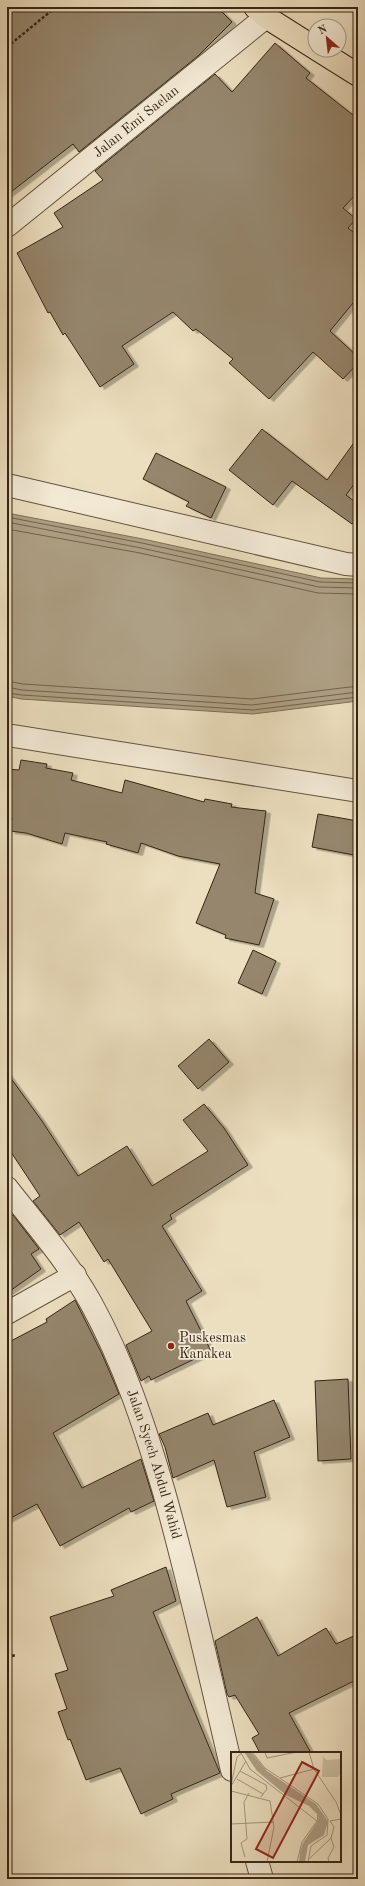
<svg xmlns="http://www.w3.org/2000/svg" width="365" height="1886" viewBox="0 0 365 1886" font-family="'Old Standard TT',serif">
<defs>
<filter id="shadow"><feDropShadow dx="4.5" dy="2.5" stdDeviation="0" flood-color="#0004"/></filter>
</defs>
<rect width="100%" height="100%" fill="#ecdfbf"/>
<filter id="stains"><feTurbulence type="fractalNoise" baseFrequency=".005" numOctaves="4"/><feColorMatrix values="0 0 0 0 .2 0 0 0 0 .09 0 0 0 0 .02 0 0 0 .5 -.17"/></filter>
<radialGradient id="worn" r=".72"><stop offset=".6" stop-color="#630" stop-opacity="0"/><stop offset="1" stop-color="#630" stop-opacity=".3"/></radialGradient>
<polygon fill="#aea085" stroke="#7e6f58" points="7,513 143,539 321,578 358,579 358,701 253,714 21,699 7,696"/>
<g fill="none" stroke-linecap="round" stroke-linejoin="round">
<g stroke="#72624d" stroke-width="1">
<polyline points="7,517 142,543 320,582 358,583"/>
<polyline points="7,522 141,548 319,587 358,588"/>
<polyline points="7,529 140,553 318,593 358,594"/>
<polyline points="7,681 23,684 252,699 358,686"/>
<polyline points="7,687 22,690 252,705 358,692"/>
<polyline points="7,693 22,695 253,710 358,697"/>
</g>
</g>
<g fill="#95866d" stroke="#362515" filter="url(#shadow)">
<polygon points="7,7 217,7 232,22 198,56 79,152 73,144 7,195"/>
<polygon points="275,43 310,73 306,78 358,119 358,192 343,208 356,219 348,228 358,236 358,297 330,331 358,357 358,363 343,379 313,352 269,399 229,363 233,359 196,329 193,331 173,312 122,346 134,364 100,387 65,333 63,335 50,312 48,313 17,253 63,227 54,213 103,180 95,171 215,74 232,92"/>
<polygon points="262,429 327,480 358,437 358,479 346,495 358,504 358,517 352,524 292,481 273,505 229,470"/>
<polygon points="156,453 226,487 211,518 186,506 189,502 143,479"/>
<polygon points="21,760 47,764 46,768 73,773 71,780 122,793 125,780 204,802 205,799 232,804 231,807 266,811 255,893 274,899 259,945 225,938 226,935 196,923 220,864 178,856 141,843 138,853 106,844 107,842 65,833 62,844 26,833 10,831 12,818 7,817 7,769 19,770"/>
<polygon points="318,814 358,821 358,837 354,855 312,847"/>
<polygon points="253,950 276,961 262,994 238,983"/>
<polygon points="209,1039 229,1062 198,1089 178,1066"/>
<polygon points="7,1073 42,1121 78,1176 127,1146 152,1186 208,1151 183,1120 204,1104 224,1128 248,1165 170,1215 172,1219 162,1226 202,1291 186,1301 211,1351 151,1380 149,1376 141,1381 126,1345 152,1331 108,1259 104,1262 79,1222 60,1235 33,1201 40,1196 7,1146"/>
<polygon points="13,1215 39,1249 31,1254 41,1269 7,1293 7,1219"/>
<polygon points="75,1300 102,1354 119,1394 53,1433 82,1488 141,1459 154,1501 131,1512 129,1508 60,1546 37,1504 7,1520 7,1343 47,1322 46,1319"/>
<polygon points="348,1379 351,1459 318,1461 315,1381"/>
<polygon points="274,1400 290,1437 254,1452 266,1497 227,1507 214,1460 173,1478 165,1447 159,1434 208,1413 213,1425"/>
<polygon points="166,1567 176,1601 153,1612 220,1773 171,1794 173,1799 141,1814 120,1768 86,1780 70,1739 68,1740 58,1712 67,1709 55,1674 68,1670 50,1617 114,1596 111,1590"/>
<polygon points="257,1617 278,1656 326,1628 336,1644 358,1634 358,1679 289,1713 311,1753 260,1753 252,1738 259,1734 235,1695 229,1697 227,1694 215,1641"/>
</g>
<g fill="none" stroke-linecap="round" stroke-linejoin="round">
<g stroke="#645440" stroke-width="24">
<g id="minor">
<path id="s1" d="M 7,226 L 266,17"/>
<polyline points="7,485 346,564 358,565"/>
<polyline points="7,735 358,791"/>
<path id="s2" d="M 7,1188 C 36,1225 68,1262 91,1303 C 124,1363 145,1427 164,1492 C 190,1584 210,1677 232,1770"/>
<polyline points="7,1313 75,1275"/>
<polyline points="257,1861 262,1879"/>
</g>
</g>
<g stroke="#362515" stroke-width="24">
<g id="major">
<polyline points="255,7 266,17 315,48"/>
<polyline points="318,50 358,75"/>
</g>
</g>
<g stroke="#362515" stroke-width="2.5" stroke-dasharray="3 2" stroke-linecap="butt">
<polyline points="7,47 56,7"/>
<polyline points="7,1657 16,1655"/>
</g>
<use href="#minor" stroke="#f3ead5" stroke-width="22"/>
<use href="#major" stroke="#ecdfbf" stroke-width="22"/>
</g>
<circle fill="#8f2418" stroke="#f3ead5" stroke-width="1.5" cx="171" cy="1346" r="4"/>
<g text-anchor="middle" dominant-baseline="central" stroke-width="3.5" stroke-linejoin="round" paint-order="stroke">
<g font-size="14" fill="#362515" stroke="#f3ead5">
<text stroke="none"><textPath href="#s1" startOffset="166">Jalan Emi Saelan</textPath></text>
<text stroke="none"><textPath href="#s2" startOffset="316">Jalan Syech Abdul Wahid</textPath></text>
</g>
<g font-size="14" fill="#362515" stroke="#f3ead5" text-anchor="start">
<text x="179" y="1338">Puskesmas<tspan x="179" dy="16">Kanakea</tspan></text>
</g>
</g>
<g transform="translate(231 1752)">
<rect width="110" height="110" fill="#ecdfbf"/>
<path d="M 92,5 L 96,8 L 110,7 L 110,21 L 107,25 L 91,25 Z" fill="#cdbfa2"/>
<path d="M 13,0 L 20,0 L 36,19 L 85,52 L 97,69 L 93,83 L 77,93 L 74,110 L 68,110 L 69,100 L 72,91 L 86,70 L 86,62 L 78,54 L 55,43 L 26,19 Z" fill="#aea085"/>
<path fill="none" stroke="#a3957b" stroke-width="1" d="M 21,0 L 34,16 L 87,52 L 97,67 L 96,83 L 80,94 L 77,110M 34,0 L 36,6 L 66,0M 78,0 L 83,17 L 105,50 L 110,63M 10,1 L 19,17 L 86,69 L 71,90 L 66,110M 9,19 L 35,33 L 36,37 L 32,42M 49,26 L 83,17M 6,27 L 32,42 L 30,45M 0,33 L 6,5 L 12,0M 0,34 L 15,9M 0,39 L 39,49 L 43,75 L 36,110M 0,72 L 43,70M 14,105 L 10,91 L 16,87 L 13,50 L 18,41M 77,108 L 100,86 L 103,75 L 99,69 L 110,67M 98,110 L 97,106 L 103,95 L 100,86"/>
<path fill="#8f2418" fill-opacity="0.15" stroke="#8f2418" stroke-width="2" d="M 71,10 L 88,19 L 42,106 L 25,97 Z"/>
<rect width="110" height="110" fill="none" stroke="#362515" stroke-width="2"/>
</g>
<rect width="365" height="1886" fill="none" stroke="#ecdfbf" stroke-width="24"/>
<rect x="8" y="8" width="349" height="1870" fill="none" stroke="#362515" stroke-width="2"/>
<rect x="12" y="12" width="341" height="1862" fill="none" stroke="#362515"/>
<g transform="translate(327 38) rotate(332)"><circle r="19" fill="#f3ead5" stroke="#a79b88"/>
<path d="M0-3L7 15L0 10L-7 15Z" fill="#8f2418"/>
<text y="-6" font-size="11" font-weight="bold" text-anchor="middle" fill="#362515">N</text>
</g>
<rect width="100%" height="100%" filter="url(#stains)"/>
<rect width="100%" height="100%" fill="url(#worn)"/>
</svg>
